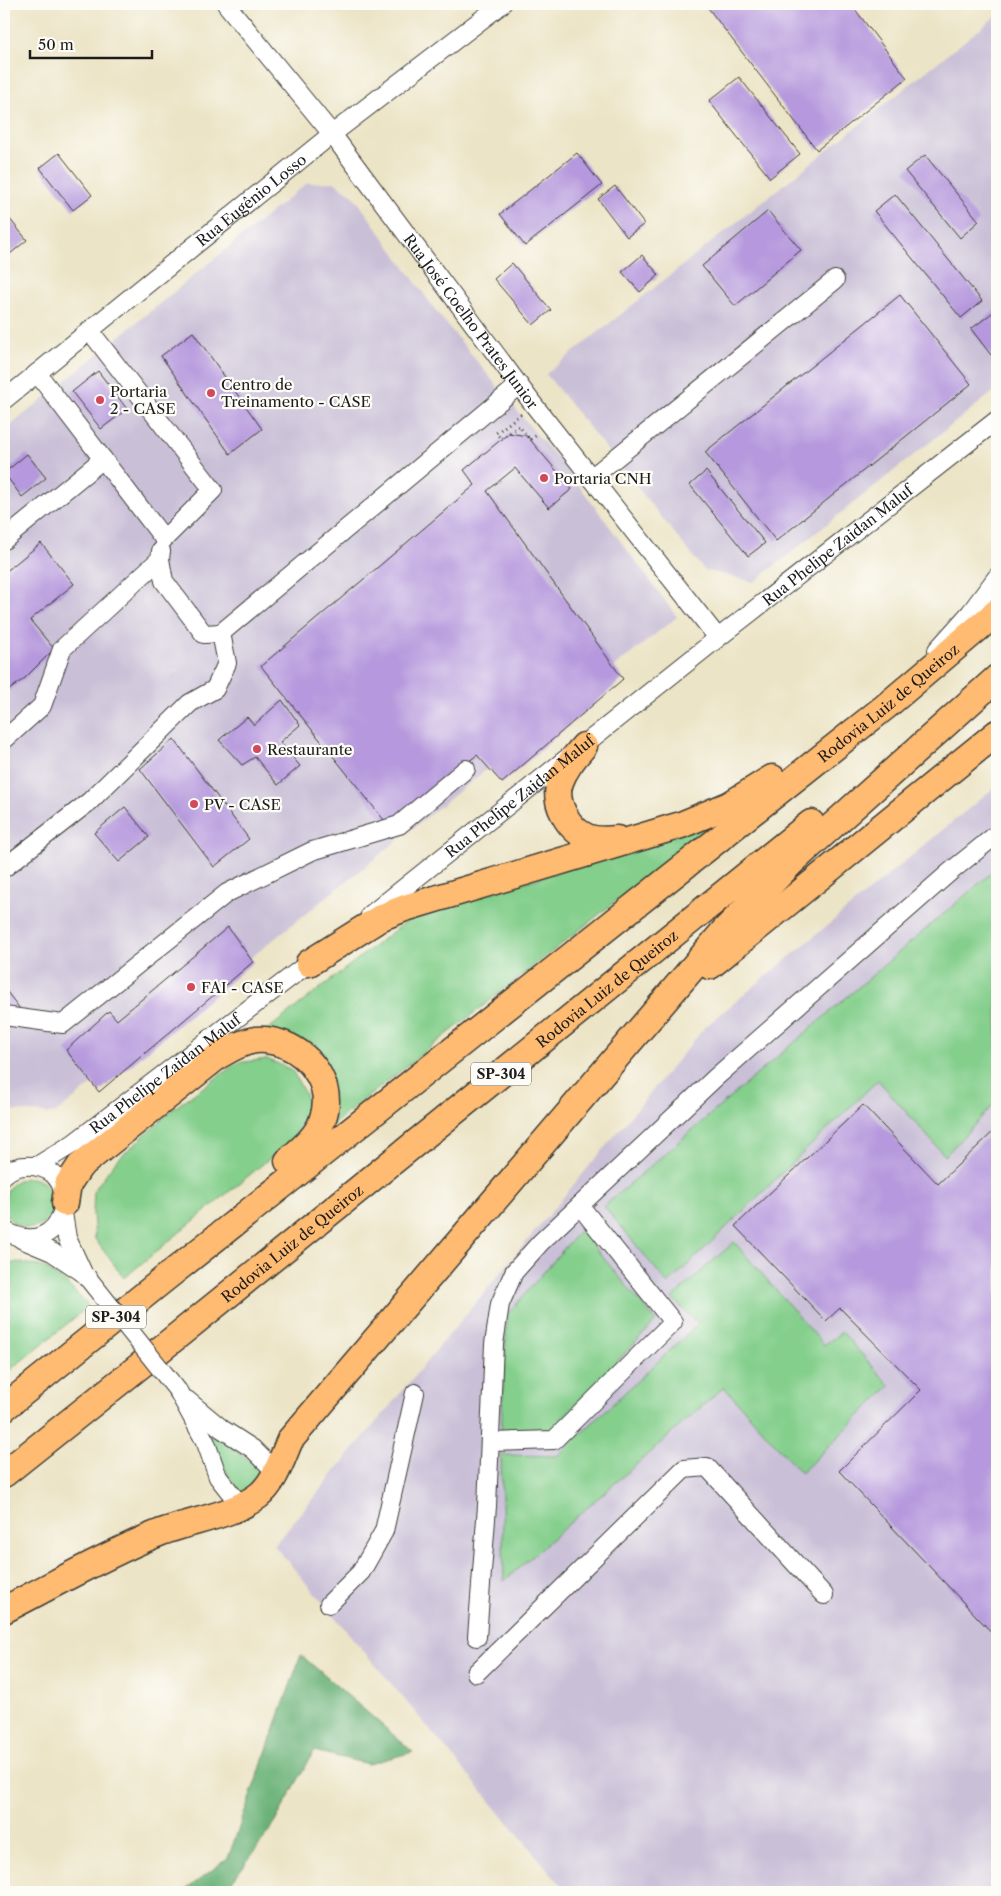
<svg xmlns="http://www.w3.org/2000/svg" width="1001" height="1896" viewBox="0 0 1001 1896" font-family="'Libre Caslon Text',serif">
<rect width="100%" height="100%" fill="#fdfcf7"/>
<filter id="ink" filterUnits="userSpaceOnUse"><feTurbulence type="fractalNoise" baseFrequency=".02" numOctaves="2"/><feDisplacementMap in="SourceGraphic" scale="10" xChannelSelector="R" yChannelSelector="G"/><feConvolveMatrix kernelMatrix="1 2 1 2 8 2 1 2 1" color-interpolation-filters="sRGB"/></filter>
<filter id="wash" filterUnits="userSpaceOnUse"><feTurbulence type="fractalNoise" baseFrequency=".0096" numOctaves="4" result="noise"/><feDisplacementMap in="SourceGraphic" scale="20" xChannelSelector="R" yChannelSelector="G"/><feGaussianBlur stdDeviation="1.12" result="paint"/><feColorMatrix in="noise" values="0 0 0 0 0 0 0 0 0 0 0 0 0 0 0 0 0 1.4 0 .05"/><feComposite in="paint" operator="in"/></filter>
<g filter="url(#wash)">
<rect width="100%" height="100%" fill="#ece4c6"/>
<g fill="#c9bfd7">
<polygon points="997,15 997,389 754,582 704,570 546,374"/>
<polygon points="334,182 353,195 439,315 537,435 560,460 677,617 55,1114 4,1110 4,431 307,183"/>
<polygon points="997,785 997,1892 567,1892 274,1545 705,1027"/>
</g>
<g fill="#84cf8c" stroke="#507654">
<polygon points="710,824 710,827 323,1132 328,1084 262,1034 401,925 417,916"/>
<polygon points="997,868 997,1101 945,1156 878,1080 668,1284 604,1206"/>
<polygon points="267,1059 292,1070 306,1096 309,1114 297,1136 124,1278 95,1239 93,1214 94,1190 116,1161 173,1109 237,1063"/>
<circle cx="29" cy="1203" r="25"/>
<polygon points="580,1230 656,1321 550,1431 501,1432 507,1315"/>
<polygon points="734,1242 824,1345 842,1332 890,1386 801,1473 724,1387 504,1581 501,1455 557,1456 698,1324 672,1298"/>
<polygon points="18,1262 43,1267 64,1281 89,1306 4,1375 4,1265"/>
<polygon points="198,1415 220,1440 258,1466 262,1476 242,1493 229,1477 218,1452"/>
</g>
<polygon fill="#6bb278" stroke="#44674a" points="301,1655 413,1752 368,1764 314,1751 270,1831 224,1892 183,1892 228,1858"/>
<g id="blocks">
<g fill="#b598dd">
<polygon points="705,4 851,4 907,78 817,150"/>
<polygon points="739,77 800,154 770,178 709,101"/>
<polygon points="59,153 92,195 73,210 40,168"/>
<polygon points="577,153 602,185 525,246 500,214"/>
<polygon points="925,155 979,221 960,238 905,171"/>
<polygon points="615,186 644,224 627,237 598,199"/>
<polygon points="895,194 982,301 961,318 874,211"/>
<polygon points="768,211 801,250 735,306 702,266"/>
<polygon points="4,212 27,240 4,259"/>
<polygon points="642,255 659,275 640,292 622,272"/>
<polygon points="512,263 551,310 533,325 494,279"/>
<polygon points="900,295 971,384 776,541 705,452"/>
<polygon points="996,310 997,350 991,355 971,329"/>
<polygon points="193,332 262,429 230,454 161,356"/>
<polygon points="98,371 127,409 101,429 72,392"/>
<polygon points="509,433 527,436 572,489 549,508 515,468 487,491 623,679 502,783 477,755 388,825 261,666 475,485 464,470"/>
<polygon points="27,454 46,478 22,497 4,473"/>
<polygon points="706,471 765,543 748,556 690,485"/>
<polygon points="41,543 74,584 30,620 54,649 25,678 4,694 4,573"/>
<polygon points="282,700 300,725 280,742 300,766 278,785 255,757 242,765 219,740 247,717 254,725"/>
<polygon points="174,739 249,839 214,867 140,769"/>
<polygon points="125,807 149,837 119,862 94,833"/>
<polygon points="228,927 253,962 99,1092 66,1050 109,1011 117,1020"/>
<polygon points="4,988 23,1013 4,1031"/>
<polygon points="863,1105 938,1184 997,1128 997,1638 839,1471 921,1390 840,1308 826,1321 735,1226"/>
</g>
</g>
</g>
<g filter="url(#ink)">
<use href="#blocks" fill-opacity="0" stroke="#3b3a36" stroke-width="1"/>
<g fill="none" stroke-linecap="round" stroke-linejoin="round">
<g stroke="#3b3a36" stroke-width="20">
<g id="minor">
<path id="s1" d="M 226,4 L 332,134 L 533,404 L 718,638"/>
<polyline points="37,373 164,539 213,490 90,331"/>
<path id="s2" d="M 4,400 L 332,134 L 502,4"/>
<polyline points="591,478 835,280"/>
<polyline points="4,540 103,459"/>
<polyline points="160,559 164,581 204,634 221,633 519,385"/>
<polyline points="937,650 970,613 997,577"/>
<polyline points="4,740 42,706 62,649 160,559 161,551"/>
<polyline points="4,868 90,801 190,703 215,689 227,663 221,633"/>
<path id="s3" d="M 370,915 L 718,638 L 997,420"/>
<polyline points="4,1016 63,1024 227,893 312,851 399,825 466,769"/>
<path id="s4" d="M 37,1166 L 74,1143 L 318,956"/>
<path d="M 4,1175 C 12,1167 22,1165 33,1166 C 89,1172 63,1266 4,1230"/>
<polyline points="63,1213 67,1238 83,1273"/>
<polyline points="21,1239 52,1252 82,1272"/>
<polyline points="178,1391 206,1443 218,1477 240,1505"/>
<polyline points="187,1400 222,1429 253,1449 276,1472"/>
<polyline points="490,1442 554,1440 673,1322 580,1206"/>
<polyline points="329,1604 361,1572 384,1531 415,1393"/>
<polyline points="477,1637 487,1506 494,1344 500,1304 514,1272 541,1242 715,1078 950,872 997,834"/>
<polyline points="476,1673 684,1469 707,1467 824,1595"/>
</g>
</g>
<g stroke="#3b3a36" stroke-width="29">
<g id="highway">
<path d="M 584,746 C 574,757 565,768 560,782 C 553,802 568,829 587,837 C 597,841 607,840 617,839"/>
<polyline points="309,963 382,917 405,908 681,825 729,805 772,778"/>
<polyline points="710,966 997,733"/>
<path d="M 65,1203 L 68,1184 L 80,1166 L 218,1056 C 230,1049 242,1042 256,1040 C 265,1039 274,1041 283,1044 C 313,1056 335,1088 322,1121 C 316,1138 301,1149 288,1161"/>
<path id="s5" d="M 4,1408 L 163,1280 L 885,707 L 997,612"/>
<path id="s6" d="M 4,1474 L 166,1345 L 811,823"/>
<path d="M 4,1610 C 53,1585 103,1556 154,1535 C 187,1521 230,1517 258,1496 C 275,1483 282,1458 290,1440 L 724,931 L 792,862 L 997,678"/>
</g>
</g>
<polyline stroke="#3b3a36" stroke-width="3" stroke-dasharray="1 4" stroke-linecap="butt" points="521,414 496,433 501,439 519,426 530,440 537,435"/>
<use href="#minor" stroke="#fff" stroke-width="18"/>
<use href="#highway" stroke="#febb71" stroke-width="26"/>
<g stroke="#3b3a36" stroke-width="20" stroke-linecap="butt">
<polyline id="minor-bridge" points="87,1277 178,1391"/>
</g>
<use href="#minor-bridge" stroke="#fff" stroke-width="18"/>
</g>
</g>
<g fill="#d1495b" stroke="#fdfcf7" stroke-width="2">
<circle cx="211" cy="393" r="5"/>
<circle cx="100" cy="400" r="5"/>
<circle cx="544" cy="478" r="5"/>
<circle cx="257" cy="749" r="5"/>
<circle cx="194" cy="804" r="5"/>
<circle cx="191" cy="987" r="5"/>
</g>
<g text-anchor="middle" dominant-baseline="central" stroke-width="4.5" stroke-linejoin="round" paint-order="stroke">
<g fill="#fdfcf7" stroke="#605f5e" stroke-width="1">
<rect x="471" y="1062.5" width="60" height="23" rx="4"/>
<rect x="86" y="1305.5" width="60" height="23" rx="4"/>
</g>
<g font-size="14" font-weight="bold" fill="#1c1c1c">
<text x="501" y="1074">SP-304</text>
<text x="116" y="1317">SP-304</text>
</g>
<g font-size="15" fill="#1c1c1c" stroke="#fdfcf7">
<text stroke="none"><textPath href="#s2" startOffset="318">Rua Eugênio Losso</textPath></text>
<text stroke="none"><textPath href="#s1" startOffset="401">Rua José Coelho Prates Junior</textPath></text>
<text stroke="none"><textPath href="#s3" startOffset="596">Rua Phelipe Zaidan Maluf</textPath></text>
<text stroke="none"><textPath href="#s5" startOffset="1131">Rodovia Luiz de Queiroz</textPath></text>
<text stroke="none"><textPath href="#s3" startOffset="191">Rua Phelipe Zaidan Maluf</textPath></text>
<text stroke="none"><textPath href="#s6" startOffset="774">Rodovia Luiz de Queiroz</textPath></text>
<text stroke="none"><textPath href="#s4" startOffset="158">Rua Phelipe Zaidan Maluf</textPath></text>
<text stroke="none"><textPath href="#s6" startOffset="369">Rodovia Luiz de Queiroz</textPath></text>
</g>
<g font-size="15" fill="#1c1c1c" stroke="#fdfcf7" text-anchor="start">
<text x="221" y="384">Centro de<tspan x="221" dy="17">Treinamento - CASE</tspan></text>
<text x="110" y="391">Portaria<tspan x="110" dy="17">2 - CASE</tspan></text>
<text x="554" y="478">Portaria CNH</text>
<text x="267" y="749">Restaurante</text>
<text x="204" y="804">PV - CASE</text>
<text x="201" y="987">FAI - CASE</text>
</g>
</g>
<rect width="1001" height="1896" fill="none" stroke="#fdfcf7" stroke-width="20"/>
<path d="M30 50v8h122v-8" fill="none" stroke="#1c1c1c" stroke-width="2.5"/>
<text x="38" y="50" font-size="15" fill="#1c1c1c" stroke="#fdfcf7" stroke-width="4" paint-order="stroke">50 m</text>
</svg>
